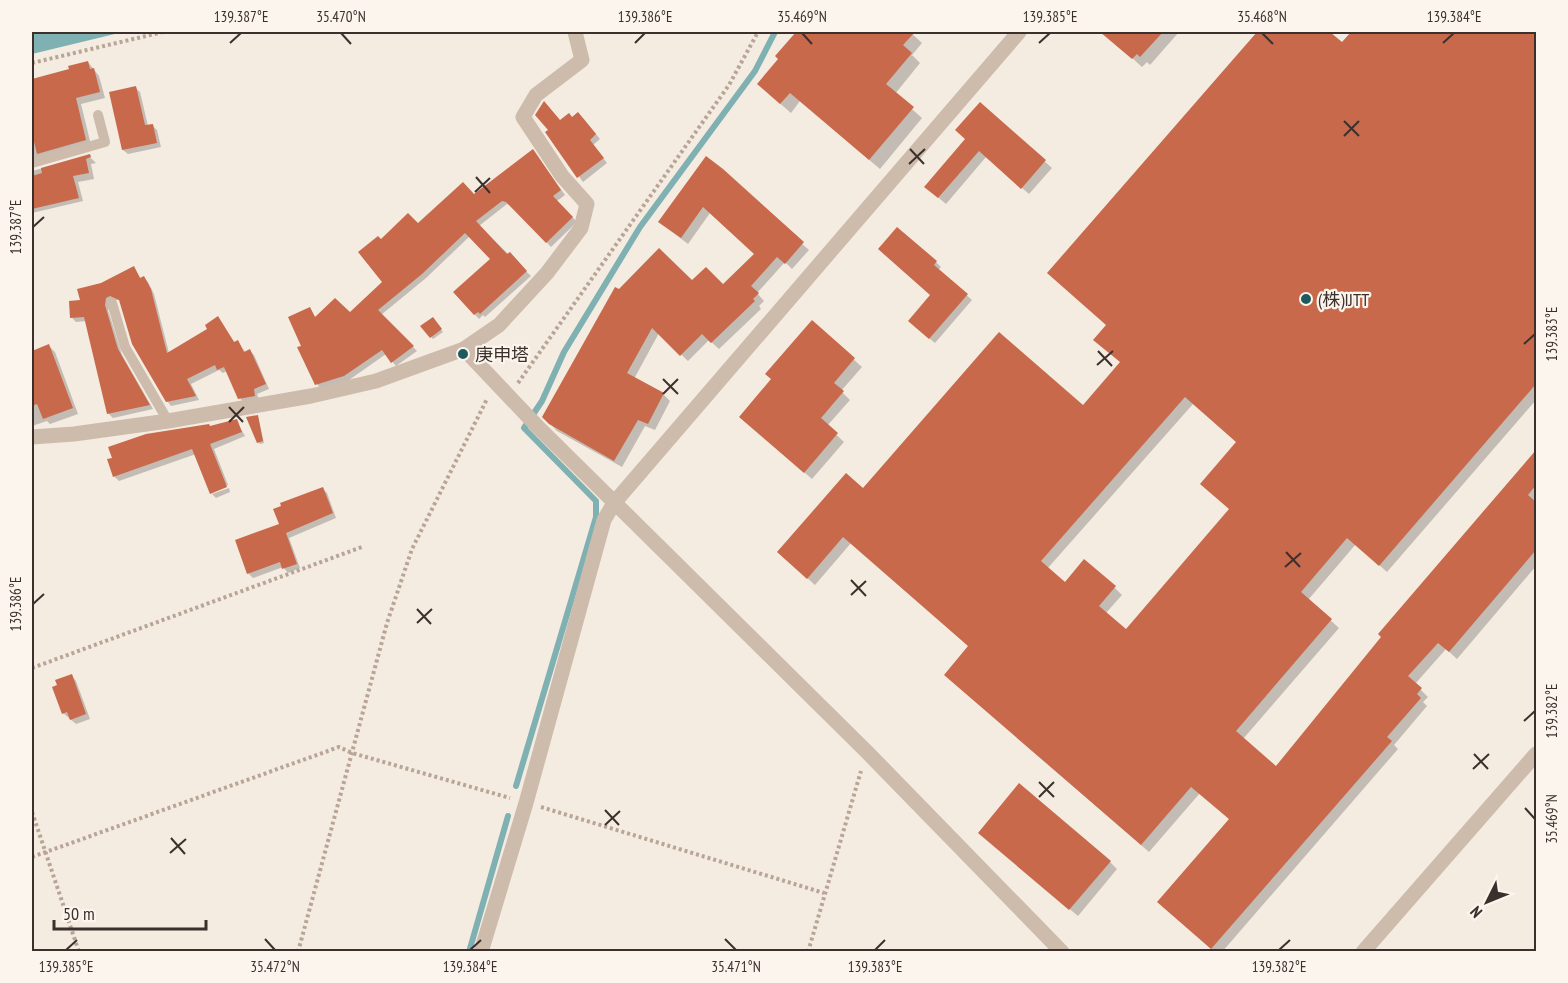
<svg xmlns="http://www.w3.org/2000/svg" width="1568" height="983" viewBox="0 0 1568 983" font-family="'PT Sans Narrow','Noto Sans JP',sans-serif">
<rect width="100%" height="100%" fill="#f4ebe1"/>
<polygon fill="#7fb0b2" points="32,32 123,32 32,54"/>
<g fill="#0003" fill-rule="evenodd">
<polygon points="798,32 910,32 922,43 912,55 920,63 895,94 922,118 880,169 800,101 791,113 769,94 780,59 777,56"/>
<polygon points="1110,32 1179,32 1150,65 1147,62 1142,67 1107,35"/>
<path d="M 1259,32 L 1328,32 L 1342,44 L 1353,32 L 1536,32 L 1536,400 L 1387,572 L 1356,544 L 1308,600 L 1339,628 L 1243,739 L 1276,768 L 1533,455 L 1536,458 L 1536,566 L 1457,659 L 1446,649 L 1415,684 L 1428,697 L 1423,702 L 1427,706 L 1394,745 L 1398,749 L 1222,952 L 1215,952 L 1166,909 L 1230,820 L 1200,793 L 1149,852 L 953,682 L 970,647 L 851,543 L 815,585 L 787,560 L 864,490 L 1083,407 L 1121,363 L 1108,325 L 1049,273 ZM 1193,404 L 1238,443 L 1231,510 L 1126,631 L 1105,614 L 1122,595 L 1115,588 L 1065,584 L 1047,569 Z"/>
<polygon points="88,62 99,76 105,98 81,104 91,145 32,166 32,80 70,70"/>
<polygon points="135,87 140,92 148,126 152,125 157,130 161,147 128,154 123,150 111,93"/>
<polygon points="980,104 1052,168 1029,194 986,157 946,204 933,193 966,140"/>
<polygon points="572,118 583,118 600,139 593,145 607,163 583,182 547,133 560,122"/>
<polygon points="89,156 96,163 91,164 94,179 78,182 83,201 32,213 32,171"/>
<polygon points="537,156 565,195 557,201 577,222 551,247 512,206 507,204 479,226 531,276 485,317 483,315 479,319 455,292 492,259 470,236 426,278 381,315 417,351 396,366 386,354 349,380 321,389 317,384 303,346 310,309 316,318 350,314 384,282 381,241 474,196"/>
<polygon points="706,158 809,250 792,269 785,262 757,293 764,301 759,306 761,309 719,349 709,340 688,361 659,333 634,379 663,394 670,401 655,430 645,426 622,467 557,431 544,417 619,291 692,282 723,286 755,254 710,213 688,244 667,228"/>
<polygon points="898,229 936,262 941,267 938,270 972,300 935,343 914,326 932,295"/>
<polygon points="134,268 141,279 144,278 148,282 154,294 169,353 209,329 218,318 235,343 238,342 246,353 250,351 254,355 269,389 257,394 259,400 243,403 227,371 223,373 219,370 191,384 199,400 171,406 167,401 120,300 114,300 108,310 122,355 153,409 113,418 108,413 87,321 76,322 72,318 82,301 101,285"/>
<polygon points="434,321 443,332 433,339 422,326"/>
<polygon points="812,322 862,367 841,391 850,400 827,426 844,442 812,479 748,424 773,379"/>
<polygon points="49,346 55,352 78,414 50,424 47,421 32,426 32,351"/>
<polygon points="258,417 264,443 260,444 258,442"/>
<polygon points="236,421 245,436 214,449 228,485 211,492 196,454 119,481 114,476 210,427"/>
<polygon points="229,488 230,492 216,498 212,494"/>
<polygon points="323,489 327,493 336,518 289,538 300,568 288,573 283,567 253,578 248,573 281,525"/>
<polygon points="72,676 76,681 90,719 76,724 63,713"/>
<polygon points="987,840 1110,862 1117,869 1078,916"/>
</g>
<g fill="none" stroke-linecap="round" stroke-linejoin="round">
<g stroke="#7fb0b2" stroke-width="6">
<polyline points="516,786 596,517 596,501 524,428 542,401 564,352 640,227 755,71 775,32"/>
<polyline points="469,952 508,816"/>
</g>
</g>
<g fill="#c8694b" fill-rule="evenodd">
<polygon points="796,32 915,32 903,45 912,53 886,84 914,107 869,160 790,93 780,104 757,84 778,59 775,56"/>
<polygon points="1100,32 1163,32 1140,57 1137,54 1132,59"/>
<path d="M 1257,32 L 1330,32 L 1342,42 L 1351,32 L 1536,32 L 1536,384 L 1379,566 L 1347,538 L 1301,592 L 1332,619 L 1236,731 L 1276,766 L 1381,637 L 1378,634 L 1536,450 L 1536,485 L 1528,495 L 1536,502 L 1536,550 L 1449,652 L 1438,643 L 1408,676 L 1422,688 L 1417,694 L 1421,698 L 1387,737 L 1392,741 L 1211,949 L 1157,902 L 1229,819 L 1191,787 L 1141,845 L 944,675 L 968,646 L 843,537 L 807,579 L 777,552 L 846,473 L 863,488 L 999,332 L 1083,405 L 1120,362 L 1093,340 L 1106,325 L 1047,273 ZM 1185,397 L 1236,442 L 1200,484 L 1229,509 L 1126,629 L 1099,606 L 1116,586 L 1084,559 L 1065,582 L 1041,561 Z"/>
<polygon points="88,61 90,69 94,68 100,92 76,98 86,140 37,154 32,133 32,79 69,69 68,66"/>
<polygon points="136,86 145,125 153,124 157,143 122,150 109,92"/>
<polygon points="544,101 560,120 569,113 572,117 578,112 596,134 590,140 604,158 577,178 545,132 548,130 535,115"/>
<polygon points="980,102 1046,160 1021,189 979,151 938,198 924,187 965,139 955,130"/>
<polygon points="533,149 561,190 553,196 573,217 546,243 506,202 502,201 476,221 507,254 510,252 527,271 480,314 478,312 474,315 453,292 490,259 465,233 422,274 378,310 414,346 391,363 382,350 344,376 315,385 297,347 301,346 288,317 310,307 315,317 335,298 350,312 382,282 358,252 378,236 381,239 408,213 418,223 463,182 474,194"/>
<polygon points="90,154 91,157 86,159 89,173 73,176 79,198 32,209 32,176 42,173 41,168"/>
<polygon points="706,156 723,169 804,242 785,264 777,257 751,286 759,293 753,299 755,301 711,343 702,334 680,356 652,328 627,373 664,393 648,424 638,420 614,461 549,424 542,417 615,287 619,289 659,248 692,280 706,267 723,284 754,254 703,207 681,238 658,222"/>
<polygon points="897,227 937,261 934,265 968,294 929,339 908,321 930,295 878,249"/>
<polygon points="134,266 140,278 144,276 151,289 167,353 207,329 205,325 218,316 234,342 238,340 244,352 250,349 266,384 254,389 255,396 238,399 224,367 217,370 215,365 187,379 196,396 166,402 132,344 119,300 110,296 106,298 105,305 118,349 150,405 107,414 84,317 70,318 69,301 80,300 77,289 101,283"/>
<polygon points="433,317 442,329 430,338 420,326"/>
<polygon points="812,320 855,358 834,383 844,391 821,418 838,433 804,473 739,417 771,379 765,374"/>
<polygon points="49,344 73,408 43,419 37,404 32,406 32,351"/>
<polygon points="258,415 263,441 257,443 246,417"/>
<polygon points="237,419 242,432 210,444 227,487 210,494 192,449 113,477 107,459 112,458 108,447 146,434 209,424 210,426"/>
<polygon points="323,487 333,513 286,533 297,564 282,569 280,562 247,574 235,540 279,524 273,509 281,506 280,503"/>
<polygon points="72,674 86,714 70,720 67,712 62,714 52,687 57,685 55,680"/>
<polygon points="1019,783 1111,861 1069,910 978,833"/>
</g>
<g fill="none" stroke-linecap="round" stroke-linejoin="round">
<g stroke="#b9a596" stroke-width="4" stroke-dasharray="3 3" stroke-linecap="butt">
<polyline points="32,63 163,32"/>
<polyline points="518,383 729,85 758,32"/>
<polyline points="32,668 362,547"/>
<polyline points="541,807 824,893"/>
<polyline points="32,812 79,952"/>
<polyline points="32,857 339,747 352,753 510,798"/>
<polyline points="298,952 387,623 412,549 487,399"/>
<polyline points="808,952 861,771"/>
</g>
<g stroke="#cdbbac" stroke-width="10">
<polyline points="32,163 105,142 98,115"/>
<polyline points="112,303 125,347 168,421"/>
</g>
<g stroke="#cdbbac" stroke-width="15">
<polyline points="464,349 537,426 867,752 1062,952"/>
<polyline points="32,437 74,434 168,421 311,396 376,381 464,349 499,325 547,273 581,228 587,204 562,176 523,117 536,95 582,60 575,32"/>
<polyline points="481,952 526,803 604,520 614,503 1019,32"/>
<polyline points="1363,952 1536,754"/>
</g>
</g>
<path fill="none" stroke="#3b302b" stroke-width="2" d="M 341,33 L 351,44M 802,33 L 812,44M 1262,33 L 1273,44M 230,43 L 241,33M 635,43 L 645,33M 1039,43 L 1050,33M 1443,43 L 1454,33M 1344,121 L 1359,136M 1344,136 L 1359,121M 910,149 L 924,164M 909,164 L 925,149M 476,177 L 490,193M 475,192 L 490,178M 33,227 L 44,217M 1524,344 L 1535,334M 1098,351 L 1112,366M 1097,365 L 1113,351M 663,379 L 678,394M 663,394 L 678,379M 229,407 L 243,422M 229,422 L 244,407M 1286,552 L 1300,567M 1285,567 L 1301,553M 851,580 L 866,596M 851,595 L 866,581M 33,604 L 44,594M 417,609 L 431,624M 417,623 L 432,609M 1524,721 L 1535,711M 1474,754 L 1488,769M 1473,769 L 1489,754M 1039,782 L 1054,797M 1039,797 L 1054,782M 1525,808 L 1535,819M 605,810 L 619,825M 605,825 L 620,811M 171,838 L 185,854M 170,853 L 186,839M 265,939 L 275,950M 725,939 L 736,950M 66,950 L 77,940M 470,950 L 481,940M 875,950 L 885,940M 1279,950 L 1290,940"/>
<g fill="#1f5a5e" stroke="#fbf5ee" stroke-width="2">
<circle cx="1306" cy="299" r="6"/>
<circle cx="463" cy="354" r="6"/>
</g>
<g text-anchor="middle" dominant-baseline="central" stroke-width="4.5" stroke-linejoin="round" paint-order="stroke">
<g font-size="18" fill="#3b302b" stroke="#fbf5ee" text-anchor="start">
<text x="1318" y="299">(株)IJTT</text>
<text x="475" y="354">庚申塔</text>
</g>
</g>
<rect width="1568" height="983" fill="none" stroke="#fbf5ee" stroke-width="66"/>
<g transform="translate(1487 902) rotate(227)" stroke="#fbf5ee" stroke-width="4.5" paint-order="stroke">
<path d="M0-4.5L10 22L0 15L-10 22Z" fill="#3b302b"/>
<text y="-9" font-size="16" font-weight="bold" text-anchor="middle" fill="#3b302b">N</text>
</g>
<path d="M54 920v9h152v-9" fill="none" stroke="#3b302b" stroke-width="3"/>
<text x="63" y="920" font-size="18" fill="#3b302b" stroke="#fbf5ee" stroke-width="4.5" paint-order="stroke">50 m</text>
<rect x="33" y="33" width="1502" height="917" fill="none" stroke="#3b302b" stroke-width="2"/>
<g font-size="15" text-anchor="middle" fill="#3b302b">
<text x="241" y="22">139.387°E</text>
<text x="341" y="22">35.470°N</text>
<text x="645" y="22">139.386°E</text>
<text x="802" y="22">35.469°N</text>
<text x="1050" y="22">139.385°E</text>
<text x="1262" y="22">35.468°N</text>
<text x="1454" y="22">139.384°E</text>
<text transform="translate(16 227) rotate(-90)" y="5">139.387°E</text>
<text transform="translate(1552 334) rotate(-90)" y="5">139.383°E</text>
<text transform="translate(16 604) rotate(-90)" y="5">139.386°E</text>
<text transform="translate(1552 711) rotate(-90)" y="5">139.382°E</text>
<text transform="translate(1552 819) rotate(-90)" y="5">35.469°N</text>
<text x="66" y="972">139.385°E</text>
<text x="275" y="972">35.472°N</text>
<text x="470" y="972">139.384°E</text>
<text x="736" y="972">35.471°N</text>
<text x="875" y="972">139.383°E</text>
<text x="1279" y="972">139.382°E</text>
</g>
</svg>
